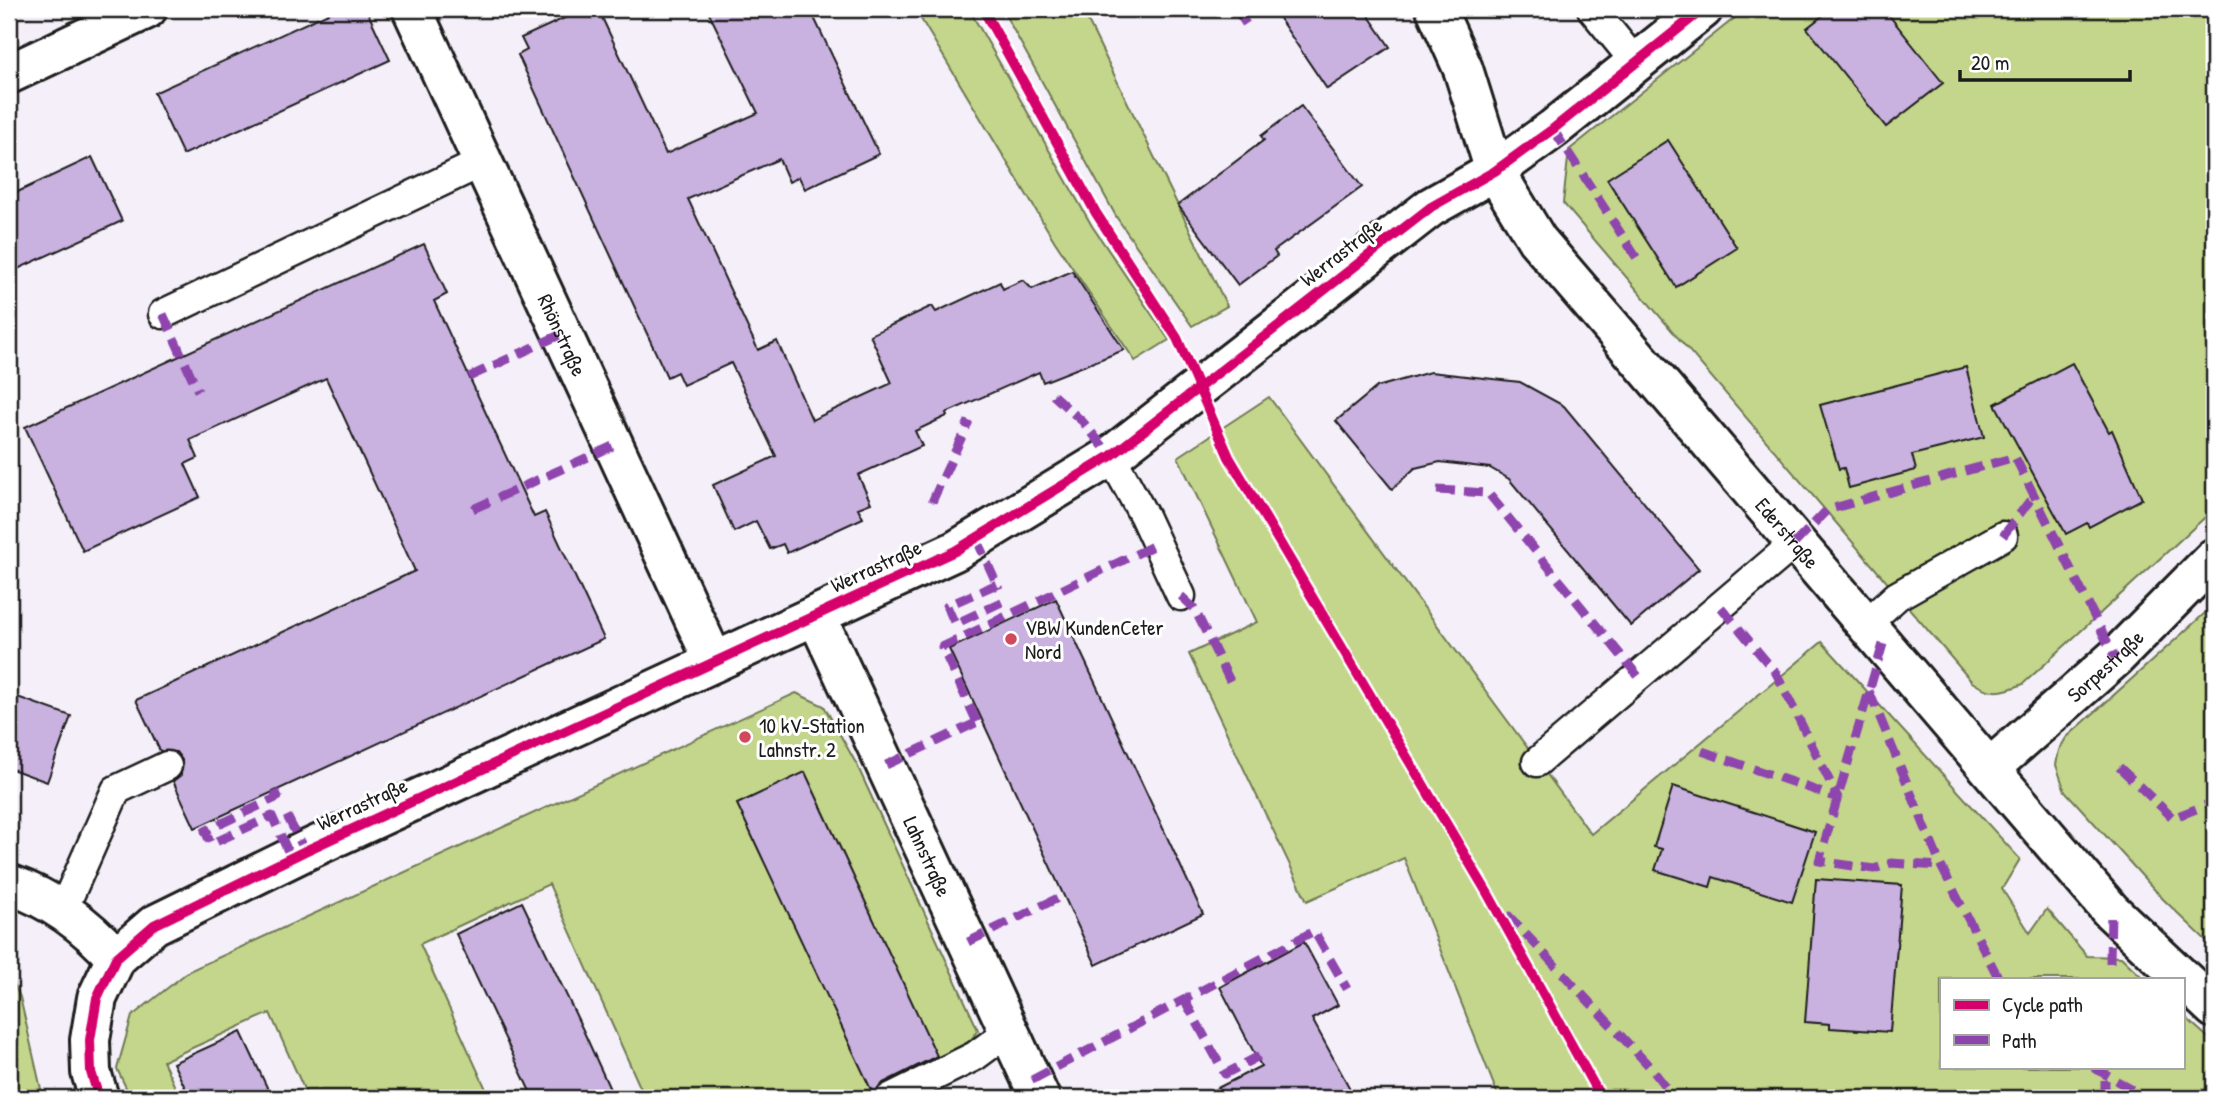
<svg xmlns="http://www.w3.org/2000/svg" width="2223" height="1107" viewBox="0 0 2223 1107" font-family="'Patrick Hand',sans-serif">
<rect width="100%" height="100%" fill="#f4eff9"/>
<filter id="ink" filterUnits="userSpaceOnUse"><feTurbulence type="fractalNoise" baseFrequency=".0143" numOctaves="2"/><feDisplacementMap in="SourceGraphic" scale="14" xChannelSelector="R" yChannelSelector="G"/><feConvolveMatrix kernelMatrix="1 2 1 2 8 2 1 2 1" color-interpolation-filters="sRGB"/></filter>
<g filter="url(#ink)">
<g fill="#c3d68b" stroke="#707954" stroke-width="2">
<polygon points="915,9 969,9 1092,226 1169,340 1135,361 1055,242"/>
<polygon points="1002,9 1082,9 1227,306 1192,326 1117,218"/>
<path d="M 1746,9 L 2214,9 L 2214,509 L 2023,684 C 2002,693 1991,695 1972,682 L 1563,203 L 1569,150 Z"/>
<polygon points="1269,397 1591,834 1822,642 2020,859 2002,889 2030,933 2047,909 2087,956 2121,957 2144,979 1941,979 1941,1067 2183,1067 2183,1015 2214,1043 2214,1098 1499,1098 1404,858 1307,901 1189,654 1257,622 1178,457"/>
<polygon points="2214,605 2214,948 2163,899 2065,791 2056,765 2059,750 2066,738"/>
<polygon points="796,693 824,706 857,765 978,1030 967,1045 851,1098 645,1098 549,884 420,944 490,1098 308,1098 270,1013 163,1061 180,1098 131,1098 117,1069 132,1016 189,971"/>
<polygon points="9,974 20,997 43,1098 9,1098"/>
</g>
<g fill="#c9b1e0" stroke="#1c1c1c" stroke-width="2">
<polygon points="337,9 366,9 390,60 183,155 154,93"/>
<polygon points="584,9 598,9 666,154 758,113 707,9 810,9 879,154 805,189 799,177 789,182 779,159 688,199 758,350 777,341 812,420 892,383 870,335 932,306 936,312 1000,282 1003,289 1023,280 1032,289 1072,271 1124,350 1043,382 1039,372 946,413 947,416 915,431 922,446 858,475 871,503 858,508 863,518 787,553 783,544 770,549 756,521 734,532 713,485 776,456 731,363 683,385 677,372 667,377 518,55 527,50 521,38"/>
<polygon points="1273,9 1364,9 1390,47 1327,89"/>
<polygon points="1831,9 1884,9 1943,83 1886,127 1807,28"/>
<polygon points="1301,106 1362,187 1274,251 1277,256 1238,285 1178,205 1264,140 1261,136"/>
<polygon points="1668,140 1737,248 1676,287 1607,179"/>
<polygon points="92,157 122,221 9,273 9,196"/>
<polygon points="424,244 447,294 434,301 534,517 545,512 604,639 195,828 173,781 181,775 182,760 176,752 160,751 136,700 415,571 326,378 190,440 198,458 185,464 200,497 83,551 25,427"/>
<polygon points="2072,363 2109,432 2112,430 2142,499 2089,527 2087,523 2066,534 1995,404"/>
<polygon points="1966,367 1984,437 1912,455 1916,470 1849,488 1844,468 1839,469 1820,405"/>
<polygon points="1430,372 1520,382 1564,406 1699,569 1631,626 1509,479 1490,468 1440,462 1415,468 1392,489 1336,421 1377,387"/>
<polygon points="1056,599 1203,914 1096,965 949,649"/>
<polygon points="9,694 71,716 47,782 9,768"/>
<polygon points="805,772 937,1056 883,1083 874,1096 737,804"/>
<polygon points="1673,786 1815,832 1792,902 1713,877 1710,887 1655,870 1662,849 1654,847"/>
<polygon points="1816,879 1902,885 1890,1032 1830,1028 1830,1024 1805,1022"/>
<polygon points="522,902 583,1030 614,1098 533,1098 456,934"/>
<polygon points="1304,942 1338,1005 1312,1019 1355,1098 1198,1098 1261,1066 1220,987"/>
<polygon points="241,1032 272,1098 190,1098 173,1063"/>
</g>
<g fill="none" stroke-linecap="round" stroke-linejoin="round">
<g stroke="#1c1c1c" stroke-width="33">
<g id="service">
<polyline points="1592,9 1636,63"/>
<polyline points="163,314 485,161"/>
<polyline points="1111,456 1144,516 1181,596"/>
<polyline points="1866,624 1897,596 2003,536"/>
<polyline points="1537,762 1795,543"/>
<polyline points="62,912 116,790 167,766"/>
<polyline points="890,1098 975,1056 1009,1031"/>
</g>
</g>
<g stroke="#1c1c1c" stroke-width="44">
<g id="minor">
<path id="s1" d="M 412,9 L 714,662"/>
<path id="s2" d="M 1436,9 L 1463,69 L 1495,171 L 1537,240 L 2111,911 L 2214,1008"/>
<polyline points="9,74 147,9"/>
<path id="s3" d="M 816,615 L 1040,1098"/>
<path id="s4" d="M 1990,768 L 2115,658 L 2214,558"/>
<path d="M 9,884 C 51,899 86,924 116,958"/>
<polyline points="99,1098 91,1072 90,1040 97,998 116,958 154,925 305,851 955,551 1111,456 1431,207 1495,171 1553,129 1703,9"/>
</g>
</g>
<use href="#service" stroke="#fff" stroke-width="28"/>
<use href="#minor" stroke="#fff" stroke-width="38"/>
<g stroke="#8e44ad" stroke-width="9" stroke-dasharray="18 9" stroke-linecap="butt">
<polyline points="1236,9 1250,30"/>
<polyline points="1553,129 1640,263"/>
<polyline points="163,314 198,391"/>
<polyline points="469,377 564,333"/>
<polyline points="1053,395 1083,422 1111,456"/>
<polyline points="1437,490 1488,493 1638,676"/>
<polyline points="932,502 969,421"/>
<polyline points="473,509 615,445"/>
<polyline points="2003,536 2034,495"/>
<polyline points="976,538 999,589"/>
<polyline points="1795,543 1827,510 2015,457 2115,658"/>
<polyline points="997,584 947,606 955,624 1004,601"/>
<polyline points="1181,596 1194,608 1232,685"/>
<polyline points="1883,644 1819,861 1874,869 1891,863 1941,866"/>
<polyline points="1869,691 1941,866 1999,979"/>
<polyline points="977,722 942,647 1157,544"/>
<polyline points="1702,751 1838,798 1776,673 1720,606"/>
<polyline points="886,765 982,720"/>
<polyline points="2119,767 2173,818 2214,802"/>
<polyline points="275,791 278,797 205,831 211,844 272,816 291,858"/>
<polyline points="287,816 305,851"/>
<polyline points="1507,914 1651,1068 1674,1098"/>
<polyline points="968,942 1064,895"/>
<polyline points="2110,963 2111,911"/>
<polyline points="1184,999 1225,1074 1259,1056"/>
<polyline points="2093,1067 2146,1098"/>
<polyline points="1032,1080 1314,931 1347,989"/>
<polyline points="2105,1098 2105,1070"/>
</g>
<g stroke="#fff" stroke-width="15">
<g id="cycleway">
<polyline points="983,9 1096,213 1177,338 1229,457 1488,894 1601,1098"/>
<polyline points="99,1098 91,1072 90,1040 97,998 116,958 154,925 305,851 955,551 1111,456 1431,207 1495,171 1553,129 1703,9"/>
</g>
</g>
<use href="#cycleway" stroke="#d6006c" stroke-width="10"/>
</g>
</g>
<g fill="#d1495b" stroke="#fff" stroke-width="2.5">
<circle cx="1011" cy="639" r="7"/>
<circle cx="745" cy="737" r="7"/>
</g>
<g text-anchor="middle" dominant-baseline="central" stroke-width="6" stroke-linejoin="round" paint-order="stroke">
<g font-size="21" fill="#1c1c1c" stroke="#fff">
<text transform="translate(1341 252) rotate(-38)">Werrastraße</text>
<text stroke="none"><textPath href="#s1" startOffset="359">Rhönstraße</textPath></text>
<text stroke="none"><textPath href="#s2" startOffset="639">Ederstraße</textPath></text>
<text transform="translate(876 566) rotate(-25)">Werrastraße</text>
<text stroke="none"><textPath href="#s4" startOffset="154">Sorpestraße</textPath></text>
<text transform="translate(362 804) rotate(-25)">Werrastraße</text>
<text stroke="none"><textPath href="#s3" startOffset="266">Lahnstraße</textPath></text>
</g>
<g font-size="21" fill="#1c1c1c" stroke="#fff" text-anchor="start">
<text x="1025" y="627">VBW KundenCeter<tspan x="1025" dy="24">Nord</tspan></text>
<text x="759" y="725">10 kV-Station<tspan x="759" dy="24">Lahnstr. 2</tspan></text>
</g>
</g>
<rect width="2223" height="1107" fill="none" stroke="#fff" stroke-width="35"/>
<rect x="18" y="18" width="2188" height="1072" fill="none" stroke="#1c1c1c" stroke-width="2.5" filter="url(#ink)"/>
<rect x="1940" y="978" width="245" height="91" fill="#ffffff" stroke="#a4a4a4" stroke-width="2"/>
<rect x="1954" y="1000" width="35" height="10" fill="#d6006c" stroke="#a4a4a4" stroke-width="2"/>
<text x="2002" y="1012" font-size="21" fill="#1c1c1c">Cycle path</text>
<rect x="1954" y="1035" width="35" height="10" fill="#8e44ad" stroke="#a4a4a4" stroke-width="2"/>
<text x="2002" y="1048" font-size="21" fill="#1c1c1c">Path</text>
<path d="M1960 70v10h170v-10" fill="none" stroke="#1c1c1c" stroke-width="3.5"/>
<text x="1971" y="70" font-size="21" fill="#1c1c1c" stroke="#ffffff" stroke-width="5" paint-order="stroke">20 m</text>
</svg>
